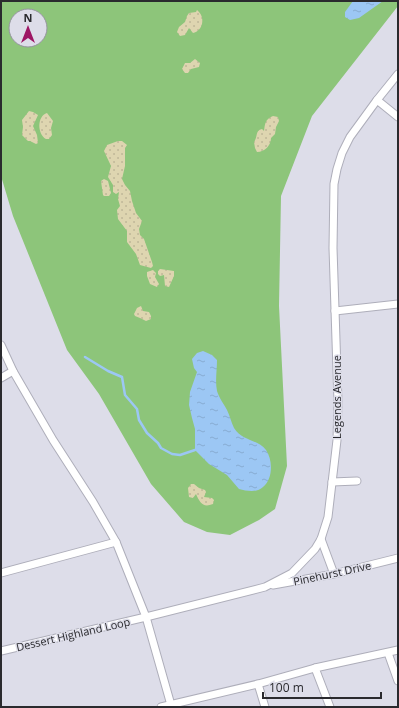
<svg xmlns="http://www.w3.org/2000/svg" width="399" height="708" viewBox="0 0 399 708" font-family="'Open Sans',sans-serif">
<defs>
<pattern id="sand-dots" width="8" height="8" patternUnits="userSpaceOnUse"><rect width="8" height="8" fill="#ded5b0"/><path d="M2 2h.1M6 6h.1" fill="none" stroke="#bfb798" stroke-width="1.8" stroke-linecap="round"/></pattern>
<pattern id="water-ripples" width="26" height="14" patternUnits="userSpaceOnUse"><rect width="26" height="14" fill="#9cc7f4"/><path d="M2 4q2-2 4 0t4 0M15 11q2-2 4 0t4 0" fill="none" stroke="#87abd2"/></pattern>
</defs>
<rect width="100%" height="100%" fill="#dddde9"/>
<path fill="#8dc57a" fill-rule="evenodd" d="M 1,1 L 398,1 L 398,6 L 312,116 L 281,196 L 279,306 L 287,466 L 275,509 L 259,520 L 230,535 L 207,532 L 184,522 L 151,484 L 99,394 L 67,350 L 13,216 L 1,176 ZM 16,16 L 40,16 L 40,40 L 16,40 Z"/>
<g fill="url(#sand-dots)">
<path d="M 197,10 C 206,17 203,31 193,33 L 189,28 L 185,35 L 180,36 L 177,32 L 179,27 L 185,22 L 187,16 L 189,13 L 196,12 Z"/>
<polygon points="195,59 200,63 199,67 191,69 188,73 185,73 182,69 185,63 190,63"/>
<polygon points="29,111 33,112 38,115 33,126 37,135 38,143 36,144 30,141 28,141 22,135 23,127 22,120"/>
<path d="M 47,113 L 53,121 L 51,128 L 52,135 L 49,139 L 46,139 C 37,134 37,116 47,113 Z"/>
<path d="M 273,116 L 278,117 L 279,121 L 276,127 L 275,134 L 271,138 C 271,145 265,152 257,152 L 255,148 L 254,142 C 258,137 255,130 262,129 L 264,131 C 265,124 265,119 273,116 Z"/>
<polygon points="118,141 122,141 127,145 125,148 125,166 122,179 125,185 130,191 132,201 136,213 142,221 139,229 140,235 144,239 152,262 153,266 151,268 140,265 136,254 127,242 127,231 118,219 117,210 120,206 118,199 119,192 116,194 113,192 113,185 108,177 111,166 104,151 107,145"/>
<polygon points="104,179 108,181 111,193 109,196 104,196 103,195 101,181"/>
<polygon points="160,269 174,271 174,276 169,287 165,286 164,275 160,276 158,274 158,271"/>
<polygon points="153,270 156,273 155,277 159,284 157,287 150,284 147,276 147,272"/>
<polygon points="141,306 143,311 149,312 151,316 151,319 146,321 140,318 135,316 134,314 137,308"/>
<path d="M 191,484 L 194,484 L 199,488 L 205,490 L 206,492 L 204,497 L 212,498 L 214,500 L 213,504 C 203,508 200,503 196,494 L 193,498 L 189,497 L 188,488 Z"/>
</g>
<g fill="url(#water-ripples)">
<polygon points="353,1 383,1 359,18 350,20 345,17 345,12"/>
<path d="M 203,351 L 212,355 L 217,360 C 217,370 215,381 217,391 C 219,398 224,404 227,410 C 230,416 231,422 234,428 C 242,441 257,439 266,450 C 273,460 273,479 263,487 C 257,493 247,491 239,489 L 227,475 L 209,464 L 195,450 L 195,429 L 192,418 L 189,405 L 190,392 L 197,372 L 194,368 L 192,359 L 197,353 Z"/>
</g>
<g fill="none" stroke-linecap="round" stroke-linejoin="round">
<polyline stroke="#9cc7f4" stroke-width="2.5" points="85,357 108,371 122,377 125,395 137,409 139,420 147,433 158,443 161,448 172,454 180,455 195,450"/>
<g stroke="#aeaeba" stroke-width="9">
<g id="minor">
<polyline points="377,100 398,117"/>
<polyline points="335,311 398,304"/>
<polyline points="1,345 13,371 53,440 93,502 116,542 146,617 171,705 170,707"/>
<polyline points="1,378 13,371"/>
<polyline points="332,482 357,481"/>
<polyline points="321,539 334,574"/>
<polyline points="1,573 116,542"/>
<polyline points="273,585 334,574 398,558"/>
<polyline points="1,651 146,617 265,587 292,573 315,549 321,539 328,517 337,440 338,402 333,248 334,184 337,169 342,153 350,137 377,100 398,74"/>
<polyline points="388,653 398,681"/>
<polyline points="315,668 330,707"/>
<polyline points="258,684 265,707"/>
<polyline points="161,707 258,684 315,668 398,650"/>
</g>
</g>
<use href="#minor" stroke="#fff" stroke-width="7"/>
</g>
<g text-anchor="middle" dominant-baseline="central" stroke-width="3" stroke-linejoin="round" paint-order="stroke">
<g font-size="11" fill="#2a2a2e" stroke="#dddde9">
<text transform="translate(336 397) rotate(-90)">Legends Avenue</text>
<text transform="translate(332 573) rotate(-12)">Pinehurst Drive</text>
<text transform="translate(73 634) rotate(-13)">Dessert Highland Loop</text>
</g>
</g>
<rect width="399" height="708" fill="none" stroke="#2a2a2e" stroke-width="4"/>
<g transform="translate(28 28)"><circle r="19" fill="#dddde9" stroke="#95959e"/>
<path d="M0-3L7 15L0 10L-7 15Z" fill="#9d1564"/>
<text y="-6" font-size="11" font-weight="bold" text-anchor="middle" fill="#2a2a2e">N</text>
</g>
<path d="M263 692v6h118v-6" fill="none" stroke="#2a2a2e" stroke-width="2"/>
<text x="269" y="692" font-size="12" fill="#2a2a2e" stroke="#dddde9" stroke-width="3" paint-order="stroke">100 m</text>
</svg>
